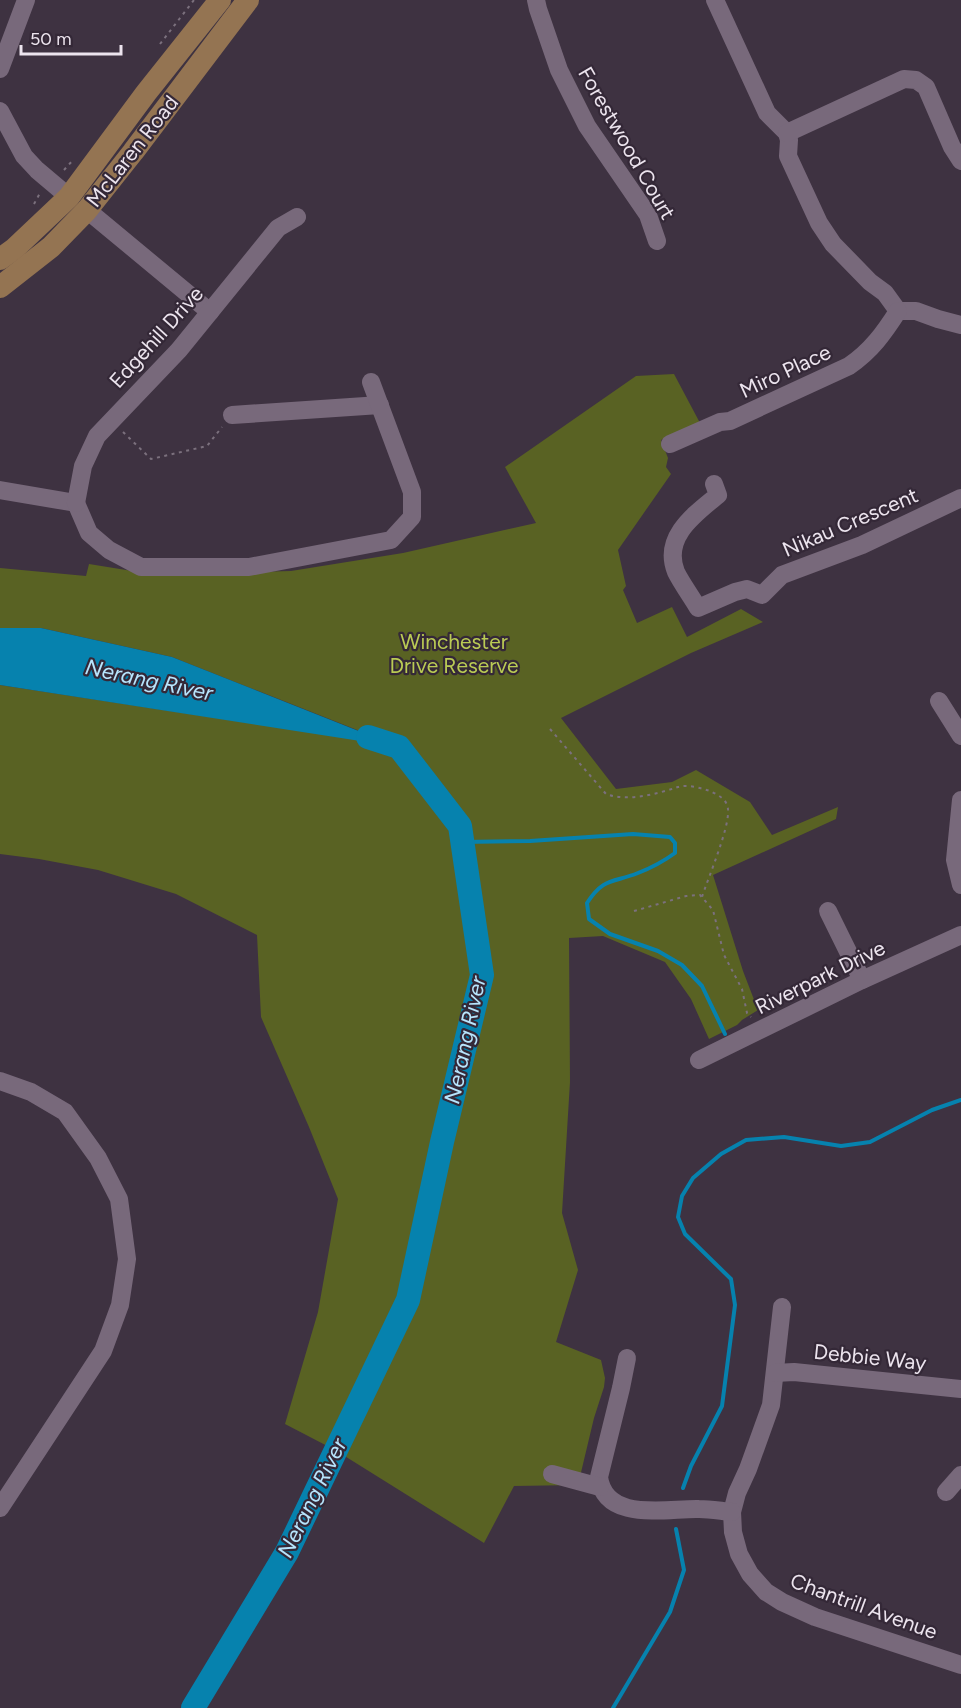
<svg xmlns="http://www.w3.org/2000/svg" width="961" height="1708" viewBox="0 0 961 1708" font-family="Figtree,sans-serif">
<rect width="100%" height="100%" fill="#3e3241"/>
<polygon fill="#596223" points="674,374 700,423 661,440 668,458 666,467 671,474 618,550 626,586 623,590 637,623 672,607 687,637 741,609 763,622 691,653 561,718 616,789 672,782 696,770 750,802 772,835 838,807 836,819 713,875 743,971 758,1010 742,1020 737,1025 709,1039 691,999 665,962 603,936 569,938 570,1082 562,1213 578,1270 556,1342 601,1360 605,1378 604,1387 594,1418 578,1485 514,1486 484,1543 335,1450 285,1424 318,1312 338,1199 309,1127 261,1017 257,935 176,894 98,870 39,859 0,854 0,685 395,745 172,657 41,628 0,628 0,568 86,576 89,564 157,575 291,571 403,553 536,523 505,467 636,376"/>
<polygon fill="#0682ae" points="0,628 41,628 172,657 399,747 0,685"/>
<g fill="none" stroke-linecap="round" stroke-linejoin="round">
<g stroke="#0682ae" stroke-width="4">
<path d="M 462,842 L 530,841 L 633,834 L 670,837 L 675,843 L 675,853 C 664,861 651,868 638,873 C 613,883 604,877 587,903 L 589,919 L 610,934 L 658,951 L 682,965 L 702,986 L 725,1034"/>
<polyline points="683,1488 691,1466 722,1406 735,1305 731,1279 685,1234 678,1217 682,1196 693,1178 721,1154 746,1140 784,1137 841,1146 870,1142 932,1110 961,1100"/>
<polyline points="613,1708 670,1612 684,1570 676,1529"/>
</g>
<polyline stroke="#0682ae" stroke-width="24" points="193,1708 287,1552 408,1300 442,1142 482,975 460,826 399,747 368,737"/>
<g stroke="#7b707d" stroke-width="2" stroke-dasharray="3 4.5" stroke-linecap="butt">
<polyline points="160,44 194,0"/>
<polyline points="64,170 74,159"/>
<polyline points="34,204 40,193"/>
<polyline points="123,432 151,459 207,446 222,427"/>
<path d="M 550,729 L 606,794 C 627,802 657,794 678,787 C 688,784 700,788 710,791 C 718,795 727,799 728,809 C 730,827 708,878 702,897"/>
<polyline points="634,911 686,896 700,895 713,910 724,955 742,989 747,1013 751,1017"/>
</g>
<g stroke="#78697b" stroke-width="18">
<polyline points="536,0 538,9 559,70 587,126 648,215 657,241"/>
<polyline points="715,0 767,113 787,133 789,140 788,156 819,223 833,244 870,282 885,293 898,311 916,311 938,319 961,325"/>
<polyline points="0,69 26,0"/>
<polyline points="0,111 24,156 37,170 69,197"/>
<polyline points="787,133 904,79 916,80 926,87 952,147 961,161"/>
<polyline points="87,210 210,312"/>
<polyline points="232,415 380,405"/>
<path d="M 670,444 L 720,422 L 730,421 L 849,366 C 871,351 884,333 898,311"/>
<path d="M 714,484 L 718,495 C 695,514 662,537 676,572 C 682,584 691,596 698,608 L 735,592 L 747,589 L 762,595 L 782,575 L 862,545 L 961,498"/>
<polyline points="0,490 76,503"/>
<polyline points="76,503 89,533 109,550 141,567 249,567 391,540 412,517 412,492 371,382"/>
<polyline points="76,503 83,466 97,436 179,350 278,228 297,217"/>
<polyline points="939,701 961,736"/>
<polyline points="961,800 955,860 961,885"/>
<polyline points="828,911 862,980"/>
<polyline points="699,1060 862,980 961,935"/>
<polyline points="0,1081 31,1092 65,1112 98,1158 119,1199 127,1259 120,1305 103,1351 0,1508"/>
<polyline points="782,1307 771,1405 748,1469 737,1493 732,1512 733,1532 739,1554 750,1574 766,1592 782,1602 815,1617 961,1665"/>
<path d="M 627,1358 L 621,1388 L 599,1477 C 605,1523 667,1508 699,1509 C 710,1509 721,1511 732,1512"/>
<polyline points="775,1373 794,1372 961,1389"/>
<polyline points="552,1474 600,1487"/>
<polyline points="946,1492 961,1475"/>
</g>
<g stroke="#947452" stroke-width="22">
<polyline points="0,259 14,249 69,197 146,93 220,0"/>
<polyline points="0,287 51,247 87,210 133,152 248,0"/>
</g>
</g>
<g text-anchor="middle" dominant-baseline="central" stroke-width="4.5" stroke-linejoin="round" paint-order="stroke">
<g font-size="21" fill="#ece4ee" stroke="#342837">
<text transform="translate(627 143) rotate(60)">Forestwood Court</text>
<text transform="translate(132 151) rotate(-52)">McLaren Road</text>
<text transform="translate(156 337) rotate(-48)">Edgehill Drive</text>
<text transform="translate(785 371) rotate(-25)">Miro Place</text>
<text transform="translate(850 522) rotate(-23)">Nikau Crescent</text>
<text transform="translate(820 977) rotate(-26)">Riverpark Drive</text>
<text transform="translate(870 1357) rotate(6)">Debbie Way</text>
<text transform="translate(864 1606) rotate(20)">Chantrill Avenue</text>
</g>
<g font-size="21" fill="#bacb54" stroke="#342837">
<text x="454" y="641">Winchester<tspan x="454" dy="24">Drive Reserve</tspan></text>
</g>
<g font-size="22" font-style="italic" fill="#b7e5fd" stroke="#342837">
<text transform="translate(149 680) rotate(12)">Nerang River</text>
<text transform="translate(465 1040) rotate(-78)">Nerang River</text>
<text transform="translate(312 1498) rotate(-64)">Nerang River</text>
</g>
</g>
<path d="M21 45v9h100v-9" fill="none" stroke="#ece4ee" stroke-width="3"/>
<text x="30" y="45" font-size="18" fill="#ece4ee" stroke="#342837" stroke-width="4.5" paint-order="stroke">50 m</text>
</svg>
